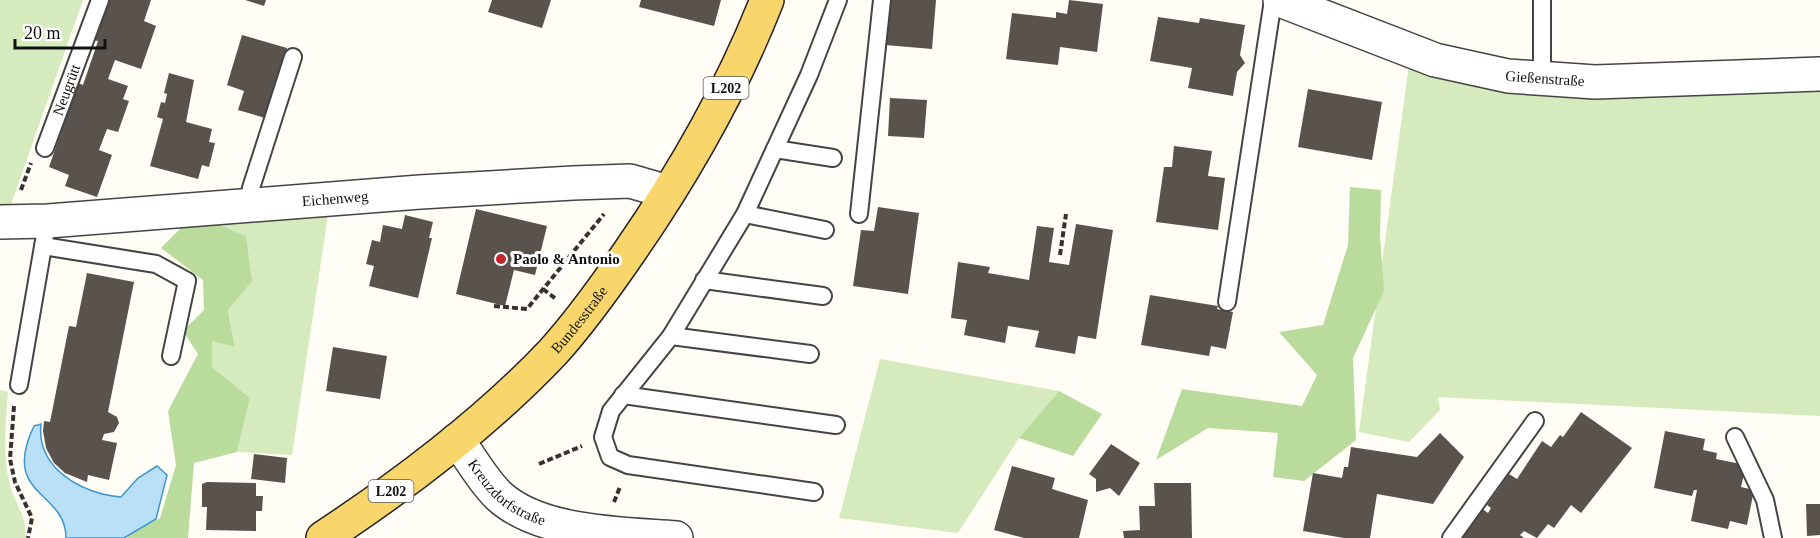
<svg xmlns="http://www.w3.org/2000/svg" width="1820" height="538" viewBox="0 0 1820 538" font-family="'Times New Roman',serif">
<rect width="100%" height="100%" fill="#fffdf5"/>
<g fill="#d5ebbd">
<polygon points="0,0 83,0 10,207 0,207"/>
<polygon points="1409,65 1820,85 1820,416 1438,397 1440,410 1409,442 1359,432"/>
<polygon points="329,208 292,455 237,452 250,398 212,367 212,340 235,346 212,222"/>
<polygon points="880,359 1059,391 1019,438 958,533 839,518"/>
<path d="M 0,390 L 8,392 C 6,422 2,456 10,485 C 16,506 26,514 26,538 L 0,538 Z"/>
</g>
<g fill="#b9dc9c">
<polygon points="1350,187 1381,190 1380,237 1384,291 1353,358 1356,440 1304,481 1273,477 1278,433 1208,428 1156,460 1182,389 1302,406 1317,375 1279,332 1323,325 1348,245"/>
<polygon points="212,222 246,236 252,281 228,310 235,347 212,341 212,367 250,398 237,452 194,463 188,538 128,538 127,535 160,518 176,465 168,411 198,354 183,331 204,310 203,280 161,248 182,227"/>
<polygon points="1059,391 1102,414 1073,456 1019,438"/>
</g>
<path fill="#b9e0f7" stroke="#3f96cf" stroke-width="1.5" d="M 41,424 C 36,468 82,494 121,497 L 138,478 L 157,466 L 167,475 L 156,519 L 124,538 L 66,538 C 66,490 0,497 34,426 Z"/>
<g fill="#5a524d">
<polygon points="107,0 151,0 144,21 156,26 141,69 115,60 108,79 128,86 123,99 129,101 118,132 107,129 99,150 112,155 97,197 65,186 69,175 49,167 78,83 83,85 98,41 93,40"/>
<polygon points="245,0 266,0 264,6"/>
<polygon points="492,0 551,0 542,28 488,12"/>
<polygon points="641,0 721,0 714,26 639,7"/>
<polygon points="889,0 936,0 932,49 885,45"/>
<polygon points="1069,0 1103,4 1097,52 1060,47 1058,65 1006,59 1012,13 1056,18 1056,12 1067,14"/>
<polygon points="1158,17 1199,23 1200,18 1245,25 1240,55 1245,63 1237,72 1233,96 1188,88 1192,68 1150,61"/>
<polygon points="242,35 287,48 265,118 238,110 244,91 227,85"/>
<polygon points="169,73 194,80 186,122 212,129 209,142 215,143 209,167 202,165 198,179 150,166 163,119 157,117 161,102 165,103 167,94 164,93"/>
<polygon points="1308,89 1382,102 1372,160 1298,147"/>
<polygon points="890,98 927,100 924,138 888,136"/>
<polygon points="1174,146 1212,151 1208,176 1225,178 1218,230 1156,222 1164,167 1172,167"/>
<polygon points="878,207 919,213 908,294 853,286 861,230 874,231"/>
<polygon points="476,209 547,226 535,275 514,270 505,306 456,294"/>
<polygon points="405,215 433,222 429,238 432,238 418,298 369,286 374,266 366,264 372,240 380,242 383,225 402,229"/>
<polygon points="1076,224 1113,230 1096,339 1078,336 1075,354 1035,347 1039,331 1008,326 1005,343 964,335 967,320 951,318 958,262 990,267 988,273 1029,280 1037,226 1054,228 1049,262 1069,265"/>
<polygon points="87,273 134,282 108,412 117,417 119,423 114,432 104,434 102,440 117,443 109,480 88,475 87,482 65,473 54,463 46,448 43,431 44,421 50,422 69,326 76,327"/>
<polygon points="1150,295 1218,306 1217,309 1233,312 1226,349 1211,346 1209,356 1141,345"/>
<polygon points="333,347 387,356 380,399 326,391"/>
<polygon points="1581,412 1632,448 1581,513 1571,505 1554,528 1548,524 1537,538 1524,531 1520,535 1524,538 1455,538 1477,505 1488,513 1491,508 1487,505 1509,474 1517,479 1542,441 1551,447 1560,435 1563,437"/>
<polygon points="1665,431 1705,439 1703,450 1717,453 1716,459 1746,465 1741,487 1754,490 1747,525 1730,521 1728,529 1691,521 1697,490 1694,490 1692,496 1654,488"/>
<polygon points="1440,433 1464,457 1433,504 1377,494 1370,538 1344,538 1303,531 1313,473 1342,478 1344,467 1348,467 1351,447 1417,457"/>
<polygon points="1111,444 1140,463 1119,496 1110,488 1096,492 1096,479 1089,474"/>
<polygon points="254,454 287,458 285,483 251,479"/>
<polygon points="1012,466 1055,478 1052,489 1088,500 1079,538 1024,538 994,530"/>
<polygon points="207,482 256,483 256,496 263,496 262,511 256,511 256,531 206,530 207,507 202,507 202,484"/>
<polygon points="1154,483 1191,483 1192,538 1124,538 1123,531 1140,530 1139,506 1155,506"/>
<polygon points="1806,504 1820,504 1820,535 1807,536"/>
</g>
<g fill="none" stroke-linecap="round" stroke-linejoin="round">
<g stroke="#444" stroke-width="20">
<g id="lane">
<polyline points="1542,78 1542,0"/>
<path id="s1" d="M 45,148 L 100,0"/>
<polyline points="775,149 833,158"/>
<polyline points="249,205 251,188 293,57"/>
<polyline points="745,214 825,230"/>
<polyline points="859,214 882,0"/>
<polyline points="43,246 156,264 187,281 171,356"/>
<polyline points="704,280 823,296"/>
<polyline points="1227,302 1273,0"/>
<polyline points="671,336 810,354"/>
<polyline points="19,385 45,235"/>
<polyline points="623,395 836,425"/>
<polyline points="1735,437 1765,500 1773,538"/>
<polyline points="814,492 628,465 610,457 603,437 611,411 671,336 745,214 809,75 838,0"/>
<polyline points="1451,538 1535,421"/>
</g>
</g>
<g stroke="#444" stroke-width="36">
<g id="street">
<path id="s2" d="M 1280,0 L 1435,60 L 1508,76 L 1595,82 L 1820,74"/>
<path id="s3" d="M 0,222 L 48,221 L 420,192 L 573,183 L 630,181 L 668,192"/>
<path id="s4" d="M 457,440 C 471,458 483,481 499,496 C 540,534 624,534 676,538"/>
</g>
</g>
<g stroke="#222" stroke-width="36">
<g id="primary">
<path id="s5" d="M 323,538 C 405,484 485,424 553,352 C 581,321 606,286 630,251 C 684,173 732,89 767,0"/>
</g>
</g>
<g stroke="#333" stroke-width="4" stroke-dasharray="6 3" stroke-linecap="butt">
<polyline points="21,190 31,163"/>
<polyline points="1060,255 1066,214"/>
<polyline points="543,289 556,299"/>
<polyline points="494,306 527,309 604,214"/>
<polyline points="14,406 10,459 15,482 32,518 28,538"/>
<polyline points="539,464 582,446"/>
<polyline points="614,502 620,487"/>
</g>
<use href="#lane" stroke="#fff" stroke-width="16"/>
<use href="#street" stroke="#fff" stroke-width="33"/>
<use href="#primary" stroke="#f9d66b" stroke-width="33"/>
</g>
<circle fill="#c4262e" stroke="#fff" stroke-width="2" cx="501" cy="259" r="6"/>
<g text-anchor="middle" dominant-baseline="central" stroke-width="6" stroke-linejoin="round" paint-order="stroke">
<g fill="#fff" stroke="#585858" stroke-width="1.5">
<rect x="703.5" y="77" width="45" height="22" rx="4.5"/>
<rect x="368.5" y="480" width="45" height="22" rx="4.5"/>
</g>
<g font-size="14" font-weight="bold" fill="#111">
<text x="726" y="88">L202</text>
<text x="391" y="491">L202</text>
</g>
<g font-size="15" fill="#111" stroke="#fff">
<text stroke="none"><textPath href="#s2" startOffset="278">Gießenstraße</textPath></text>
<text stroke="none"><textPath href="#s1" startOffset="62">Neugrütt</textPath></text>
<text stroke="none"><textPath href="#s3" startOffset="336">Eichenweg</textPath></text>
<text stroke="none"><textPath href="#s5" startOffset="338">Bundesstraße</textPath></text>
<text stroke="none"><textPath href="#s4" startOffset="74">Kreuzdorfstraße</textPath></text>
</g>
<g font-size="15" font-weight="bold" fill="#111" stroke="#fff" text-anchor="start">
<text x="513" y="259">Paolo &amp; Antonio</text>
</g>
</g>
<path d="M15 39v9h90v-9" fill="none" stroke="#111111" stroke-width="3"/>
<text x="24" y="39" font-size="18" fill="#111111" stroke="#ffffff" stroke-width="4.5" paint-order="stroke">20 m</text>
</svg>
